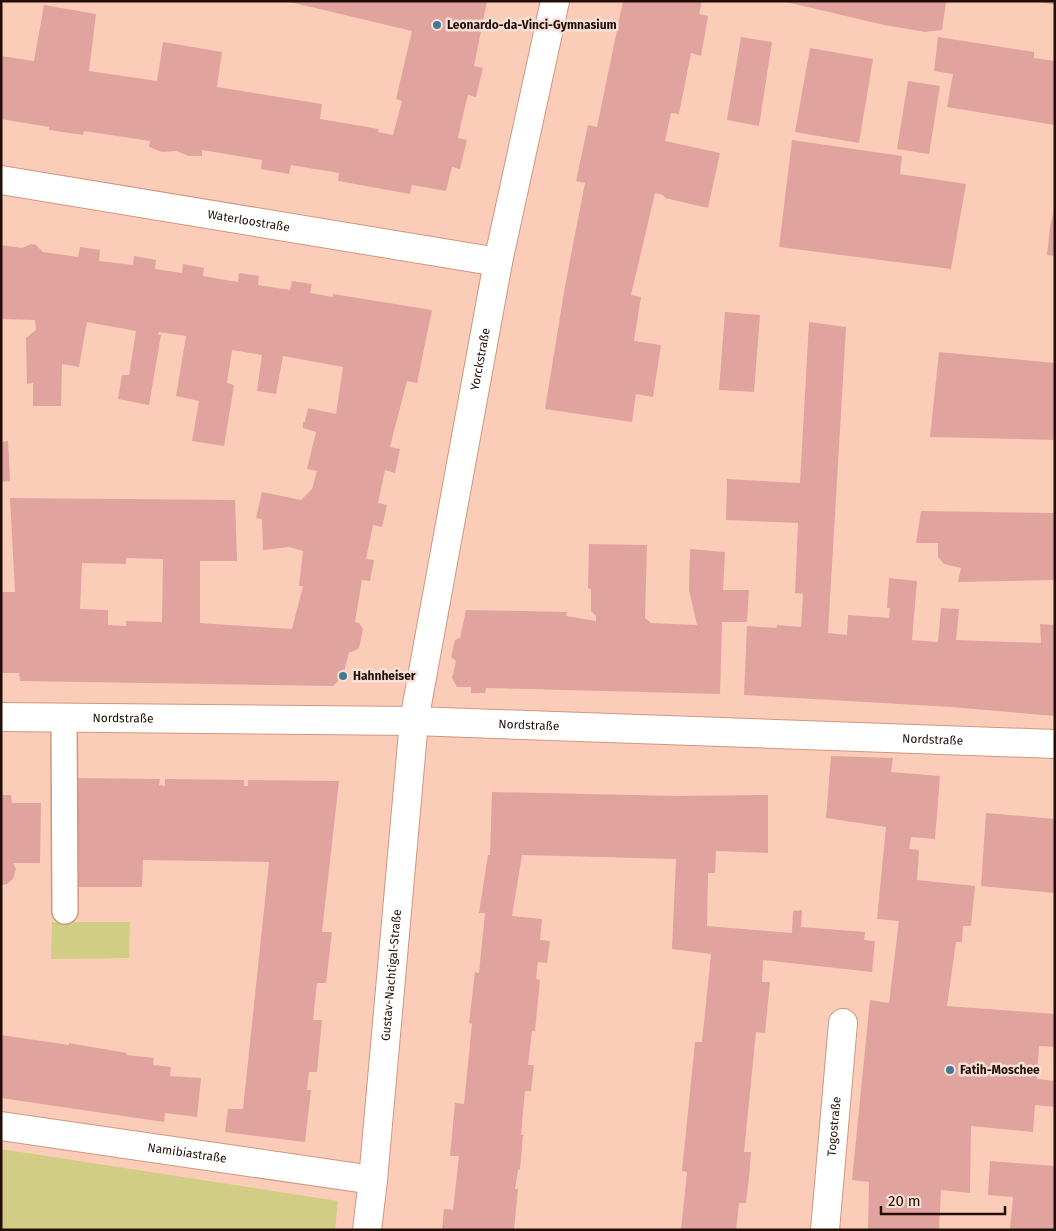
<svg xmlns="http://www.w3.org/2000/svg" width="1056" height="1231" viewBox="0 0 1056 1231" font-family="'Fira Sans',sans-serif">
<rect width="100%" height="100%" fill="#fbcdb9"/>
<g fill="#d2cd85">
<polygon points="52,922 130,922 129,958 51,959"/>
<polygon points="1,1149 338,1201 335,1230 1,1230"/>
</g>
<g fill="#e1a39e" fill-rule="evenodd">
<polygon points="286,1 487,1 474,66 483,68 476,97 468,95 463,115 458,138 467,140 460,169 452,167 446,191 412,185 410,194 338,181 339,173 291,165 289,174 261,169 262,160 202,150 202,156 189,156 176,151 162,152 149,147 150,141 84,131 83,135 49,130 49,127 1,119 1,56 34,61 44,5 96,14 89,71 157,81 163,42 222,52 217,87 322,104 320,119 379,129 378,132 393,135 402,101 396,99 412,31"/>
<polygon points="623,1 702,1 699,14 708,16 701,56 691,53 679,114 671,113 665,141 720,153 708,208 665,198 663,195 655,193 631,295 641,297 634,341 661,345 653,397 636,394 632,422 545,409 565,286 585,183 576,181 588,125 597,127"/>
<polygon points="782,1 944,1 946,2 942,30 925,32 884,25"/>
<polygon points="1042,1 1055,1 1055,5 1042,2"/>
<polygon points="741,37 772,42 759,126 727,120"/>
<polygon points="938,37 1034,52 1034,58 1055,61 1055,125 947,107 953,74 934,71"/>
<polygon points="810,48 873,59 859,143 795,132"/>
<polygon points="908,81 940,86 929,154 897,149"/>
<polygon points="792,140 902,156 900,174 966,184 951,269 779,247"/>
<polygon points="1054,210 1055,210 1055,256 1047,255 1050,227"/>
<path d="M 31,244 L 36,245 L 43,252 L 78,257 L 80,247 L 100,250 L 99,261 L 133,265 L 134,256 L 156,260 L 155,269 L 182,273 L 183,264 L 204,268 L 203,276 L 238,282 L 239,273 L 259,276 L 258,285 L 290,290 L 292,281 L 312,284 L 310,293 L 333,297 L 333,294 L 432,310 L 417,383 L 407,381 L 395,427 L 390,447 L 400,449 L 395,473 L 385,470 L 378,503 L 387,505 L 382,527 L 373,525 L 366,559 L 374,560 L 370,581 L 362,580 L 355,622 L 359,623 L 363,629 L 359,648 L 352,652 L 349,652 L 343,676 L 333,686 L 20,681 L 19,673 L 1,673 L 1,592 L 15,592 L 10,498 L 235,500 L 237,561 L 200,561 L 200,623 L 292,629 L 303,586 L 299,586 L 303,551 L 289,547 L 263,550 L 262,519 L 256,518 L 262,492 L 301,500 L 312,489 L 317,471 L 307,469 L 316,432 L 303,428 L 303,422 L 305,422 L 308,408 L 336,414 L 343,367 L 283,356 L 276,394 L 257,391 L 262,355 L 232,350 L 227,383 L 234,385 L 224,446 L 192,441 L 199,401 L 176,396 L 186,336 L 159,332 L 158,335 L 161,335 L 149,405 L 118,399 L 122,375 L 129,375 L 136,331 L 87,322 L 79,367 L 62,364 L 61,406 L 33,406 L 33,383 L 27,384 L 26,338 L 36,330 L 35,320 L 1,319 L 1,245 L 22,248 ZM 126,558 L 163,559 L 162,622 L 126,621 L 126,626 L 108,625 L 108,610 L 80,609 L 82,563 L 126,564 Z"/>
<polygon points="725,312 760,315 754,392 719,390"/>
<polygon points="809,322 846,327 828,633 847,635 848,615 889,618 890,608 887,608 889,578 917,581 912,640 938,642 941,608 959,609 956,640 1041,643 1040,624 1055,625 1055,716 951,707 744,695 747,626 776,628 777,625 801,627 803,594 795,593 798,523 726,520 727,479 800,483"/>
<polygon points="939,352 1055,363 1055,440 930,437"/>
<polygon points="8,441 10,481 1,482 1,442"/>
<polygon points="921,511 1055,513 1055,580 958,582 961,568 944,564 938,557 938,543 916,543"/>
<polygon points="589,544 647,545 645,618 651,623 697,625 689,590 690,549 725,552 723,590 749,590 747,622 722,622 720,694 486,688 485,693 471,693 471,687 457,687 452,678 456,661 451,657 455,640 460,638 466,610 567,612 566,616 596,621 596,616 591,611 591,589 588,588"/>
<polygon points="831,756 893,758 891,772 940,776 935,839 911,837 909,849 919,850 917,880 975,886 971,926 963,926 962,942 956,942 947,1006 1055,1014 1055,1047 1039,1046 1037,1079 1055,1081 1055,1107 1035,1105 1033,1132 971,1126 970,1193 941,1190 939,1230 868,1230 869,1182 852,1180 870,1000 889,1003 899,921 877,919 886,827 826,818"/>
<polygon points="76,778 160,779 159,785 165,786 165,779 244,780 244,786 248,786 248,780 339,781 322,932 332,932 326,983 317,983 313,1020 322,1020 317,1072 309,1072 307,1090 311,1090 305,1142 225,1132 228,1109 243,1109 269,862 143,860 142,887 75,887"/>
<polygon points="492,792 677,796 768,795 768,853 716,851 715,873 708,873 707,926 792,933 793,911 802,910 801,927 865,932 864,940 875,941 872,972 763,960 762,982 770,982 765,1033 756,1032 744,1152 751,1152 749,1178 746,1203 739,1203 736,1230 681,1230 687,1172 682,1171 695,1042 702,1042 711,954 672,949 676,859 522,855 512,916 542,919 540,940 550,941 547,963 538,962 536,979 540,980 535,1031 532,1031 528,1065 534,1065 531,1091 525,1091 521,1135 523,1135 520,1169 518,1170 515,1189 518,1189 514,1230 442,1230 444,1209 453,1210 459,1156 450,1156 455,1103 464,1104 472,1024 469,1023 475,972 479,973 485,913 479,913 488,855 490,855"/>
<polygon points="1,795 11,795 12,803 41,803 40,863 13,863 16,869 13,879 7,884 1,885"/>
<polygon points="986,813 1055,819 1055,893 981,886"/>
<polygon points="1,1035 69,1045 69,1043 127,1053 126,1055 154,1058 153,1065 171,1067 170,1076 201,1078 197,1117 165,1113 164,1122 1,1098"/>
<polygon points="990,1161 1055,1166 1055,1230 1010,1229 1013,1197 988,1195"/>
</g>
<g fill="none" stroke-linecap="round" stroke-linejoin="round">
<g stroke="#ce977f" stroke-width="28">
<polyline id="lane" points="64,717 65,911"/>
</g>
<g stroke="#ce977f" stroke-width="30">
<g id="street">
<path id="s1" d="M 1,180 L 498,262"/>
<path id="s2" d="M 1,717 L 414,721 L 1055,744"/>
<path id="s3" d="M 1,1126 L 373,1180"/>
<path id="s4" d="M 367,1230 L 373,1180 L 414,721 L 498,262 L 555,1"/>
<path id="s5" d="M 825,1230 L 843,1023"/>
</g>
</g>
<use href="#lane" stroke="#fff" stroke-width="25"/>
<use href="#street" stroke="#fff" stroke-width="28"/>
</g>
<g fill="#3f7c93" stroke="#f8e0d6" stroke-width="2">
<circle cx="437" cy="25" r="5"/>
<circle cx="343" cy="676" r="5"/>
<circle cx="950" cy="1070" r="5"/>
</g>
<g text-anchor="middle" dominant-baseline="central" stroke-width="5" stroke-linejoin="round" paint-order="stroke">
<g font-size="12" font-weight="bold" fill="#220e06" stroke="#f8e0d6" text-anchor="start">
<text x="447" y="25">Leonardo-da-Vinci-Gymnasium</text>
<text x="353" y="676">Hahnheiser</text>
<text x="960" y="1070">Fatih-Moschee</text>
</g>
<g font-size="12" fill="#220e06" stroke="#f8e0d6">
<text stroke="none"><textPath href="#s1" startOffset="251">Waterloostraße</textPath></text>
<text stroke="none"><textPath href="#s4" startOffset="879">Yorckstraße</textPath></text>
<text stroke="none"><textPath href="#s2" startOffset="122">Nordstraße</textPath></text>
<text stroke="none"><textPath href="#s2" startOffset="528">Nordstraße</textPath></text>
<text stroke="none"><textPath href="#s2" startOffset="932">Nordstraße</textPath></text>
<text stroke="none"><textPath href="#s4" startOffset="256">Gustav-Nachtigal-Straße</textPath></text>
<text stroke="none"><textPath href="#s5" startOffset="104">Togostraße</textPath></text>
<text stroke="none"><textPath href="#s3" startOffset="188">Namibiastraße</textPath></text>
</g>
</g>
<rect width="1056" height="1231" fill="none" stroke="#220e06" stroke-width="5"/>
<path d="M881 1206v8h124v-8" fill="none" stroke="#220e06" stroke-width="2.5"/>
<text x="888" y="1206" font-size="15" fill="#220e06" stroke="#f8e0d6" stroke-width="4" paint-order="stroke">20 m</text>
</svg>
